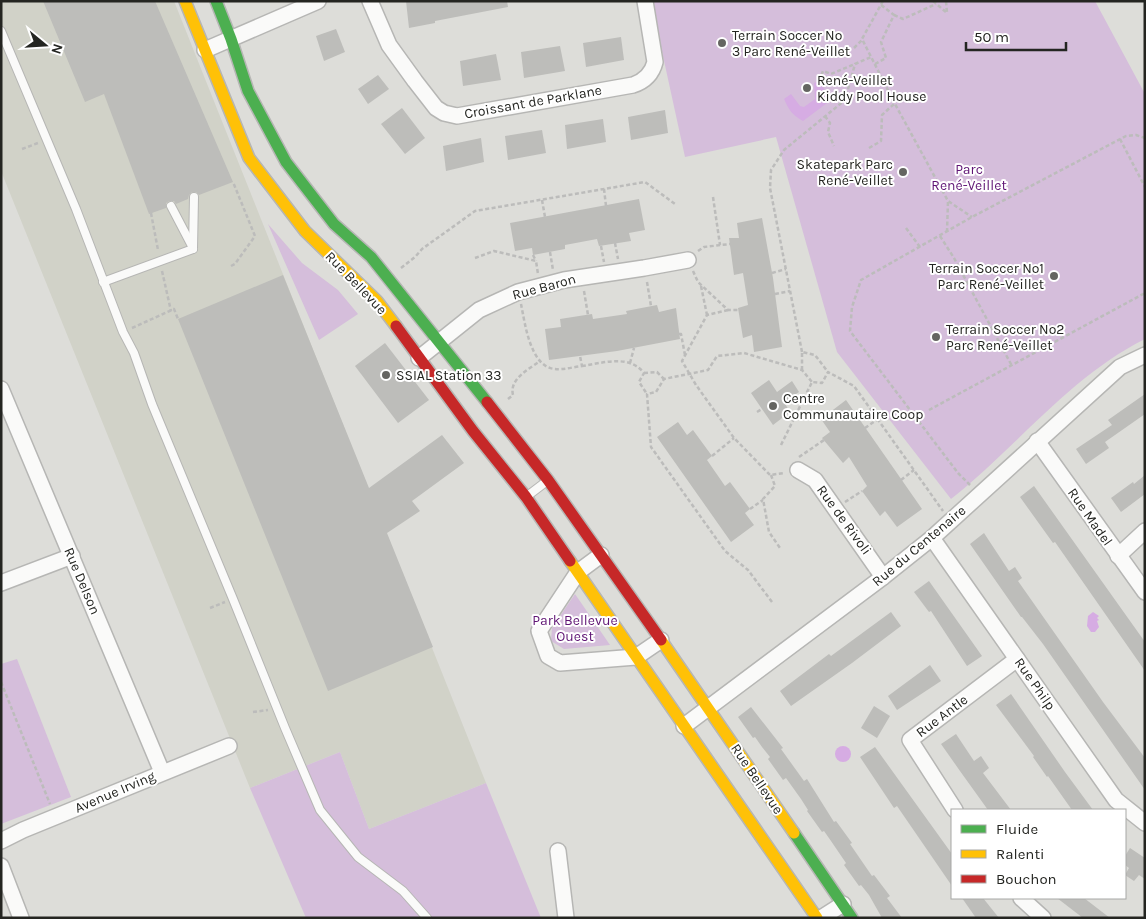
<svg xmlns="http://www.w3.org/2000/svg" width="1146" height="919" viewBox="0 0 1146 919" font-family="Karla,sans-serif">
<rect width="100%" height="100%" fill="#ddddd9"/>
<polygon fill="#d1d2c8" points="1,1 174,1 486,783 369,829 340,752 250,788 1,171"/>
<g fill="#d5bedb">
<path d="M 651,1 L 1095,1 L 1145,94 L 1145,339 C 1069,377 1017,447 951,499 L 837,352 L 776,137 L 685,157 Z"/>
<polygon points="268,224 302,263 338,290 358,314 319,340"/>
<polygon points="575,594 610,645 564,649 551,641 552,628"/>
<polygon points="17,659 71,797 1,824 1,664"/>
<polygon points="340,752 369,829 486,783 541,918 306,918 250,788"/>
</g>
<g fill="#d6ace3">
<path d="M 819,81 L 831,100 L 803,121 C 792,115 789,110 784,99 L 791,94 L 800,106 L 804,107 L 815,99 L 814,83 Z"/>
<polygon points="1093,612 1099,616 1097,618 1099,620 1097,621 1099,627 1095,632 1091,632 1087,626 1088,616"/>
<circle cx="843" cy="754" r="8"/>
</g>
<g fill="#bdbdba">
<polygon points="43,1 155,1 233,182 199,195 196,192 192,192 189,195 188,199 176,204 174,201 169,201 166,203 166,208 149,214 104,94 85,102"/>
<polygon points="406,1 507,1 508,7 435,21 435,23 409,28"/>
<polygon points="336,29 345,52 324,61 316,36"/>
<polygon points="621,37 624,60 586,67 583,43"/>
<polygon points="560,46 565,71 524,78 521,52"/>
<polygon points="496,54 501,80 463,86 460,61"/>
<polygon points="378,75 389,89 368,104 358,89"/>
<polygon points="402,108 425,138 405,154 381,124"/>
<polygon points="665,110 668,133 631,140 628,117"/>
<polygon points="603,119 606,142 567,149 565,125"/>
<polygon points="542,130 546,153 508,160 505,136"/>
<polygon points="481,138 484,162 446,171 443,146"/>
<polygon points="639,199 645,230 629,233 631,241 599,246 597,239 565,245 565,249 533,255 532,248 515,251 510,223"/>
<polygon points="762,218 773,278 782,347 754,352 752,335 743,338 738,308 748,305 743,273 734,275 729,238 739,238 737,223"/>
<polygon points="283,275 369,488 442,435 464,463 412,501 420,511 387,533 433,647 328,691 178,319"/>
<polygon points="657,305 659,312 676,308 680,339 617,351 549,360 545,329 561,327 560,319 592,314 593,319 627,314 626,311"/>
<polygon points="385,343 429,400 398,423 355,366"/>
<polygon points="769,380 777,392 792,381 799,392 784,402 790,412 773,425 751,393"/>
<polygon points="1145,394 1145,414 1105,442 1109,448 1086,464 1076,449 1112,425 1108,420"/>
<polygon points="846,400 922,509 897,527 885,511 880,516 862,491 867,486 849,457 843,463 822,438 830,432 821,419"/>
<polygon points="678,422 687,435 693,430 712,456 707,460 725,486 730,482 750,509 745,513 754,525 731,542 657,437"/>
<polygon points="1145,475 1145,494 1121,512 1111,498 1133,482 1134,484"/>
<polygon points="1034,486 1145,642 1145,671 1055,542 1053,543 1020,497"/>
<polygon points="984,533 1009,571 1015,567 1022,578 1018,581 1103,702 1145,758 1145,790 1043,644 1022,617 1021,617 970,544"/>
<polygon points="929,581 982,656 967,666 931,611 929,612 914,592"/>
<polygon points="891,612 901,626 852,663 791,706 780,691 829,654 831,656"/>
<polygon points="930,665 941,681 897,710 888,696"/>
<polygon points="1011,694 1065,772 1093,810 1072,810 1048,776 1047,777 1033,757 1034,756 996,705"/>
<polygon points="874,706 890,716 877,738 861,728"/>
<polygon points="751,707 783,748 781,749 804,781 807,779 834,822 836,821 852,843 850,844 872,876 874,875 890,896 887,898 902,918 882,918 869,895 861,885 859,886 844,865 846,863 831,841 824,831 822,832 807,811 808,810 801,799 786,778 783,780 768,759 770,757 762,747 755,737 753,738 738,717"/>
<polygon points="956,734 974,761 981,756 989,768 983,773 1011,810 988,810 960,771 941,744"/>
<polygon points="875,747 952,854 952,886 897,806 894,808 860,757"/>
<polygon points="1130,848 1145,858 1145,879 1139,875 1134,881 1125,875 1129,868 1125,865 1125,856"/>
<polygon points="962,898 983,898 999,918 976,918"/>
<polygon points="1057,898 1084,898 1110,918 1083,918"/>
</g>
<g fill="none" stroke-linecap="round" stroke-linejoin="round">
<g stroke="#b6b6b4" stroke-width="10">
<g id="lane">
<polyline points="1,31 76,209 123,332 134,353 152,404 233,599 285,728 320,810 358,857 403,891 427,918"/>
<polyline points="171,206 193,248"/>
<polyline points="193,249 194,197"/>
<polyline points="103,282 193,249"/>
<polyline points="526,497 547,481"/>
</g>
</g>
<g stroke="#b6b6b4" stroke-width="18">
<g id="street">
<path d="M 370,1 L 389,45 L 415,81 L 436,108 L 444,113 L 457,116 L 633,85 C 645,81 652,74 655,62 L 645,1"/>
<polyline points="205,50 318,1"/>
<polyline points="419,358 479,310 518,292 564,280 644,268 688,260"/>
<polyline points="1,389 162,772"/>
<polyline points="1037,441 1145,592"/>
<polyline points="798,470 815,480 883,577"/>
<polyline points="932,538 1116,800 1145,823"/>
<polyline points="601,555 578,572 539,631 548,656 560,663 636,657 661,640"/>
<polyline points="1118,556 1145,531"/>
<polyline points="1,583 72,556"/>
<polyline points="684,726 883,577 932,538 1120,367 1145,355"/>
<polyline points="955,810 910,740 1017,659"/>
<polyline points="1,841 23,830 229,746"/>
<polyline points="558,851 566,918"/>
<polyline points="1,866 21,918"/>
<polyline points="1021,898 1043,918"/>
<polyline points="821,918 843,904"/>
</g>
</g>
<g stroke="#b6b6b4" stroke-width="14">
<g id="fast">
<polyline points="216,1 231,39 248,91 286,162 334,224 371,257 487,402"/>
<polyline points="794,833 852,918"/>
</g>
</g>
<g stroke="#b6b6b4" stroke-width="14">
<g id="slow">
<polyline points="185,1 249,158 305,231 377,301 396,326"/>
<polyline points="570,561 817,918"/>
<polyline points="661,640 794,833"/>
</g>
</g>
<g stroke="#b6b6b4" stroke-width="14">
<g id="jam">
<polyline points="396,326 473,431 526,497 570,561"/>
<polyline points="487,402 548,480 661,640"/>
</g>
</g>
<g stroke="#bcbcbb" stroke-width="2.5" stroke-dasharray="4 2.5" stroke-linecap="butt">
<polyline points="883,1 862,39 895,104 948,201 972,217"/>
<polyline points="933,1 947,13 946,1"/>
<polyline points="894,15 903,19 936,4"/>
<polyline points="854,48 862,40"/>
<polyline points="875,64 886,58 881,42 894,15 881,5"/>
<polyline points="819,81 823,71 831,74 855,64"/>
<polyline points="825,116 830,123 828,132 834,146"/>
<polyline points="1120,139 1145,187"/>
<polyline points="869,148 881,141 882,115 894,104"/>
<polyline points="22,149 38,143"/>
<polyline points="604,189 606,206"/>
<polyline points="713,197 720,245"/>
<polyline points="542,200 545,217"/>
<polyline points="151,213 158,250"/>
<polyline points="906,228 920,247"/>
<polyline points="947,232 948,201"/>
<polyline points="940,236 954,258 1012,366"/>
<polyline points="615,243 618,259"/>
<polyline points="601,246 604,262"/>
<polyline points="698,251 704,247 730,244"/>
<polyline points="550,252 553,270"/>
<polyline points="533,255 536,261"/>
<polyline points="475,258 494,251 536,261 538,274"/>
<polyline points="231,266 235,264 255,236 233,182"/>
<polyline points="401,268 415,257 422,249 475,211 645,182 675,204"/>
<polyline points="162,271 171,311"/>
<polyline points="693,271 698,282 728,310 738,310"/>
<polyline points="772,273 786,269"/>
<polyline points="647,282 651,306"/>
<polyline points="701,286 707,315"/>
<polyline points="584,291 588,315"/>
<polyline points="775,294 790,291"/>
<path d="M 521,304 C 525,323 530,367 555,369 C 563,370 573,367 582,366 L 580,356"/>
<polyline points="728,310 707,315 682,361 696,385 734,438 770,475 784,473"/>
<polyline points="132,328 174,309 178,319"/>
<polyline points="679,334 681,334 685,355"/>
<polyline points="802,352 770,188 771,170 784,150 845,100 855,64 871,57"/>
<polyline points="630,363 634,348"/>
<path d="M 582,366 C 603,363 629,354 644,373 L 639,382 L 647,394"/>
<polyline points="802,370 802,352 815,355 828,372"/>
<polyline points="644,373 657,372 664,379"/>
<path d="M 508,399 L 513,395 C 509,379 529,369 540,361"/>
<polyline points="929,410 1145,293"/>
<polyline points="757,412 762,409"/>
<polyline points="865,428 878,419"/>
<polyline points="781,445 812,382 822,383 828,372 854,386 943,511"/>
<polyline points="712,456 734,438"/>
<polyline points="799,457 824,440"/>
<polyline points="771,475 775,486 763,499 769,532 780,548"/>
<polyline points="901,480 914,470"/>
<polyline points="970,485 958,473 850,331 852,307 861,280 972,217 1126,136 1136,135 1145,138"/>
<polyline points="845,502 862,491"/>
<polyline points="750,509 763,500"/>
<polyline points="772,602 748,570 725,551 651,447 647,394 656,392 664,379 708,370 717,356 744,353 802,370 812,382"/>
<polyline points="210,608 225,602"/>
<polyline points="1,682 50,804"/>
<polyline points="253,712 268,710"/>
</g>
<use href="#lane" stroke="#fafaf9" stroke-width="8"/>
<use href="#street" stroke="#fafaf9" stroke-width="15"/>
<use href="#fast" stroke="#4caf50" stroke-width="11"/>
<use href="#slow" stroke="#ffc107" stroke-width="11"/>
<use href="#jam" stroke="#c62828" stroke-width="11"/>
</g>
<g fill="#656561" stroke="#fff" stroke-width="2">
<circle cx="722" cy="43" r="5"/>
<circle cx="807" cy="88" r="5"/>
<circle cx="903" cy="172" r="5"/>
<circle cx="1054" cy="276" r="5"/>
<circle cx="936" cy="337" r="5"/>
<circle cx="386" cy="375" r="5"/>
<circle cx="773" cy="406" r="5"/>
</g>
<g text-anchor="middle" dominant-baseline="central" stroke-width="4" stroke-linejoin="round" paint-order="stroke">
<g font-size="14" fill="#242521" stroke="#fff" text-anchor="start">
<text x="732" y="35">Terrain Soccer No<tspan x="732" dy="16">3 Parc René-Veillet</tspan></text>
<text x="817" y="80">René-Veillet<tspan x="817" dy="16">Kiddy Pool House</tspan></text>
<text x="893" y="164" text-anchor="end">Skatepark Parc<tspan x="893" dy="16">René-Veillet</tspan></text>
<text x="1044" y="268" text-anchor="end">Terrain Soccer No1<tspan x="1044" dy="16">Parc René-Veillet</tspan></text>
<text x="946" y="329">Terrain Soccer No2<tspan x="946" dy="16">Parc René-Veillet</tspan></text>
<text x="396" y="375">SSIAL Station 33</text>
<text x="783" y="398">Centre<tspan x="783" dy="16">Communautaire Coop</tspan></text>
</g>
<g font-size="14" fill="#242521" stroke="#fff">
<text transform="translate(533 102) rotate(-10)">Croissant de Parklane</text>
<text transform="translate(356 283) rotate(46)">Rue Bellevue</text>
<text transform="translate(544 287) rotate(-15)">Rue Baron</text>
<text transform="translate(1090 517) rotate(55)">Rue Madel</text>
<text transform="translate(844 520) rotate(54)">Rue de Rivoli</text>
<text transform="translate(919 546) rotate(-40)">Rue du Centenaire</text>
<text transform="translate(82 581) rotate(67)">Rue Delson</text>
<text transform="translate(1035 684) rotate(55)">Rue Philp</text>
<text transform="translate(942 716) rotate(-37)">Rue Antle</text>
<text transform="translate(757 779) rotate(56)">Rue Bellevue</text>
<text transform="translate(115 792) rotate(-23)">Avenue Irving</text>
</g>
<g font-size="14" fill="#5f1474" stroke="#fff">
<text x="969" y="169">Parc<tspan x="969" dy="16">René-Veillet</tspan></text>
<text x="575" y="620">Park Bellevue<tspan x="575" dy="16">Ouest</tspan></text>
</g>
</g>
<rect width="1146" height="919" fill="none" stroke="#242521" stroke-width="5"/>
<rect x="951" y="809" width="175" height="90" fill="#ffffff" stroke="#a7a8a6"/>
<rect x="961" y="825" width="25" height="8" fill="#4caf50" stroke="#a7a8a6"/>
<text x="996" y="834" font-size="15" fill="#242521">Fluide</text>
<rect x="961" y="850" width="25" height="8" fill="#ffc107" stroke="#a7a8a6"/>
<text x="996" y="859" font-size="15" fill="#242521">Ralenti</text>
<rect x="961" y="875" width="25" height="8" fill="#c62828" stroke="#a7a8a6"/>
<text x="996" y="884" font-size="15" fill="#242521">Bouchon</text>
<g transform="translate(45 45) rotate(108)" stroke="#ffffff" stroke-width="4" paint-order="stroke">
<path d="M0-4L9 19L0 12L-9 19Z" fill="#242521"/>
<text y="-8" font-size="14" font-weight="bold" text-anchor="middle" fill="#242521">N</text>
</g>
<path d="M966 42v8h100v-8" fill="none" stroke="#242521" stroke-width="2.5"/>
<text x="974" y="42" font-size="15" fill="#242521" stroke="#ffffff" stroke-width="4" paint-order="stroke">50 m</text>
</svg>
